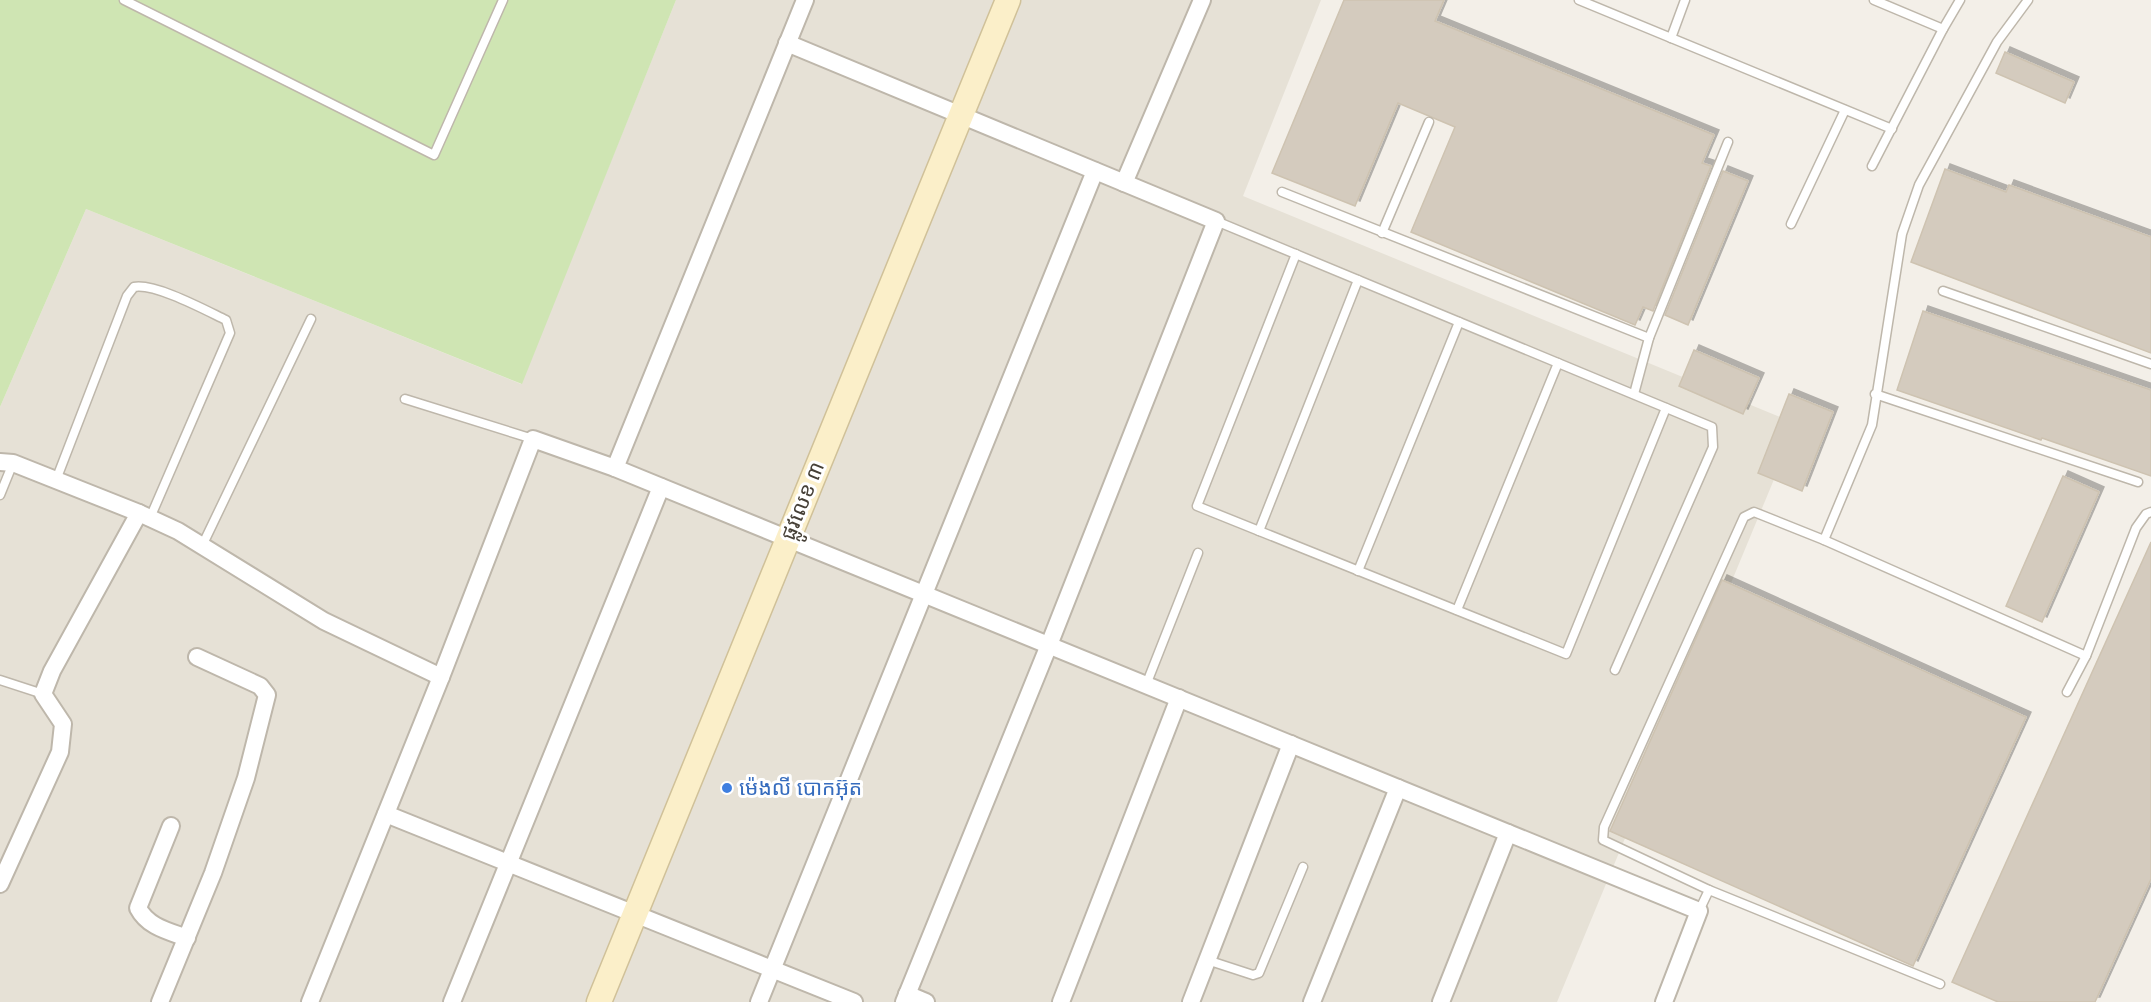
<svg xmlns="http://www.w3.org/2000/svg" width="2151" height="1002" viewBox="0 0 2151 1002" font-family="'Varela Round','Noto Sans Khmer',sans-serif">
<defs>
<filter id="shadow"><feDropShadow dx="5" dy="-5" stdDeviation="0" flood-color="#0004"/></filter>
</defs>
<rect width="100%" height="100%" fill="#f3efe8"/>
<polygon fill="#e6e1d6" points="676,0 1321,0 1243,196 1797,424 1557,1002 0,1002 0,407 86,209 521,384"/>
<polygon fill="#cfe5b3" points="0,0 676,0 522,384 86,209 0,407"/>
<g fill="#d4cbbe" stroke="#cec3b1" stroke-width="1.5" filter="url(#shadow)">
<polygon points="1344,0 1444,0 1435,21 1714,135 1702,163 1711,166 1653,311 1643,307 1635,325 1411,232 1455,127 1398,103 1355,206 1272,173"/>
<polygon points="2005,52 2074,82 2065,103 1996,73"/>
<polygon points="1945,169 2006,192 2009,185 2151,237 2151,353 1911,262"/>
<polygon points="1723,171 1748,181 1688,325 1665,315"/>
<polygon points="1923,311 2151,390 2151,476 2042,438 2041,440 1897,390"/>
<polygon points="1694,350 1759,378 1743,414 1679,386"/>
<polygon points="1789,394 1833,412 1802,491 1758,473"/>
<polygon points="2063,476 2099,492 2042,622 2006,606"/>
<polygon points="2151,542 2151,879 2095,1002 1998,1002 1952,982"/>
<polygon points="1722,580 2026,717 1913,966 1610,831"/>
</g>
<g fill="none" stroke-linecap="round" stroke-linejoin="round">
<g stroke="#beb7ab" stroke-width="11">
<g id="lane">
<polyline points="124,0 434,155 503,0"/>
<polyline points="1579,0 1892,129"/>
<polyline points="1874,0 1943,29"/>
<polyline points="1671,38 1685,0"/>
<polyline points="1872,166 1943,29 1960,0"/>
<polyline points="1282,192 1649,338"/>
<polyline points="1216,221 1712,427 1713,447 1615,670"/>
<polyline points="1791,224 1845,110"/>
<polyline points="1382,233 1429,122"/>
<polyline points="1296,254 1197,506 1566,654 1666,408"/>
<polyline points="1943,291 2151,364"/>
<polyline points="1634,394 1649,338 1728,142"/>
<polyline points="1875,394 2138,482"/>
<polyline points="405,399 533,439"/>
<path d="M 56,480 L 127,296 L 134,287 C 155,283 205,310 226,320 L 230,333 L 150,518"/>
<polyline points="0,495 13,463"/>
<polyline points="1259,531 1358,280"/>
<polyline points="1824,540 1872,425 1902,234 1919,185 1997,42 2028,0"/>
<polyline points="202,546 311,319"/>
<polyline points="1358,571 1459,322"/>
<polyline points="1457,610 1558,363"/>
<polyline points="0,680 43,694"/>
<polyline points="1146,685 1198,553"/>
<polyline points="2067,692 2086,656 2136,528 2146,514 2151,512"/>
<polyline points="1709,890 1940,984"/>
<polyline points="1699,911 1709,890 1603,840 1604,827 1744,517 1754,512 1824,540 2086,656"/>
<polyline points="1207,960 1253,975 1259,973 1303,867"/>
</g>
</g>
<g stroke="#beb7ab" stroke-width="20">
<g id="street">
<polyline points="787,43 1216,221 1049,645 904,1002"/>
<polyline points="1124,183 1202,0"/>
<polyline points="0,462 13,463 139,513 178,531 324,621 441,677"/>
<polyline points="615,468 805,0"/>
<polyline points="386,814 854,1002"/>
<path d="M 171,826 L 138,908 C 148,927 168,931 187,938"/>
<polyline points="0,884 60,752 63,724 43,694 52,671 139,513"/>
<polyline points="907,994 926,1002"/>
<polyline points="160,1002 213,873 246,778 267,695 260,686 197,657"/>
<polyline points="310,1002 441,677 533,439 615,468 1699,911 1664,1002"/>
<polyline points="452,1002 661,487"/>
<polyline points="759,1002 1095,171"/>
<polyline points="1061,1002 1179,698"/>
<polyline points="1191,1002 1291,744"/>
<polyline points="1312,1002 1398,788"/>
<polyline points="1441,1002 1508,833"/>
</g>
</g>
<g stroke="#d0c199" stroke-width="27">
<polyline id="secondary" points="599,1002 1008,0"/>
</g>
<use href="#lane" stroke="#fff" stroke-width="8"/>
<use href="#street" stroke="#fff" stroke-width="16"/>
<use href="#secondary" stroke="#fbefc9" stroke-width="24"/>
</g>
<circle fill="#3f7fe0" stroke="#fff" stroke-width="2" cx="727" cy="788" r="6"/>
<g text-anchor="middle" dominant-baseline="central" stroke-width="6" stroke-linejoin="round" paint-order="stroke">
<g font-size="21" fill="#464037" stroke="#fff">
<text transform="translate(803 501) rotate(-68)">ផ្លូវលេខ ៣</text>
</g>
<g font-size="21" fill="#366cbe" stroke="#fff" text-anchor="start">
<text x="739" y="788">ម៉េងលី បោកអ៊ុត</text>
</g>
</g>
</svg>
